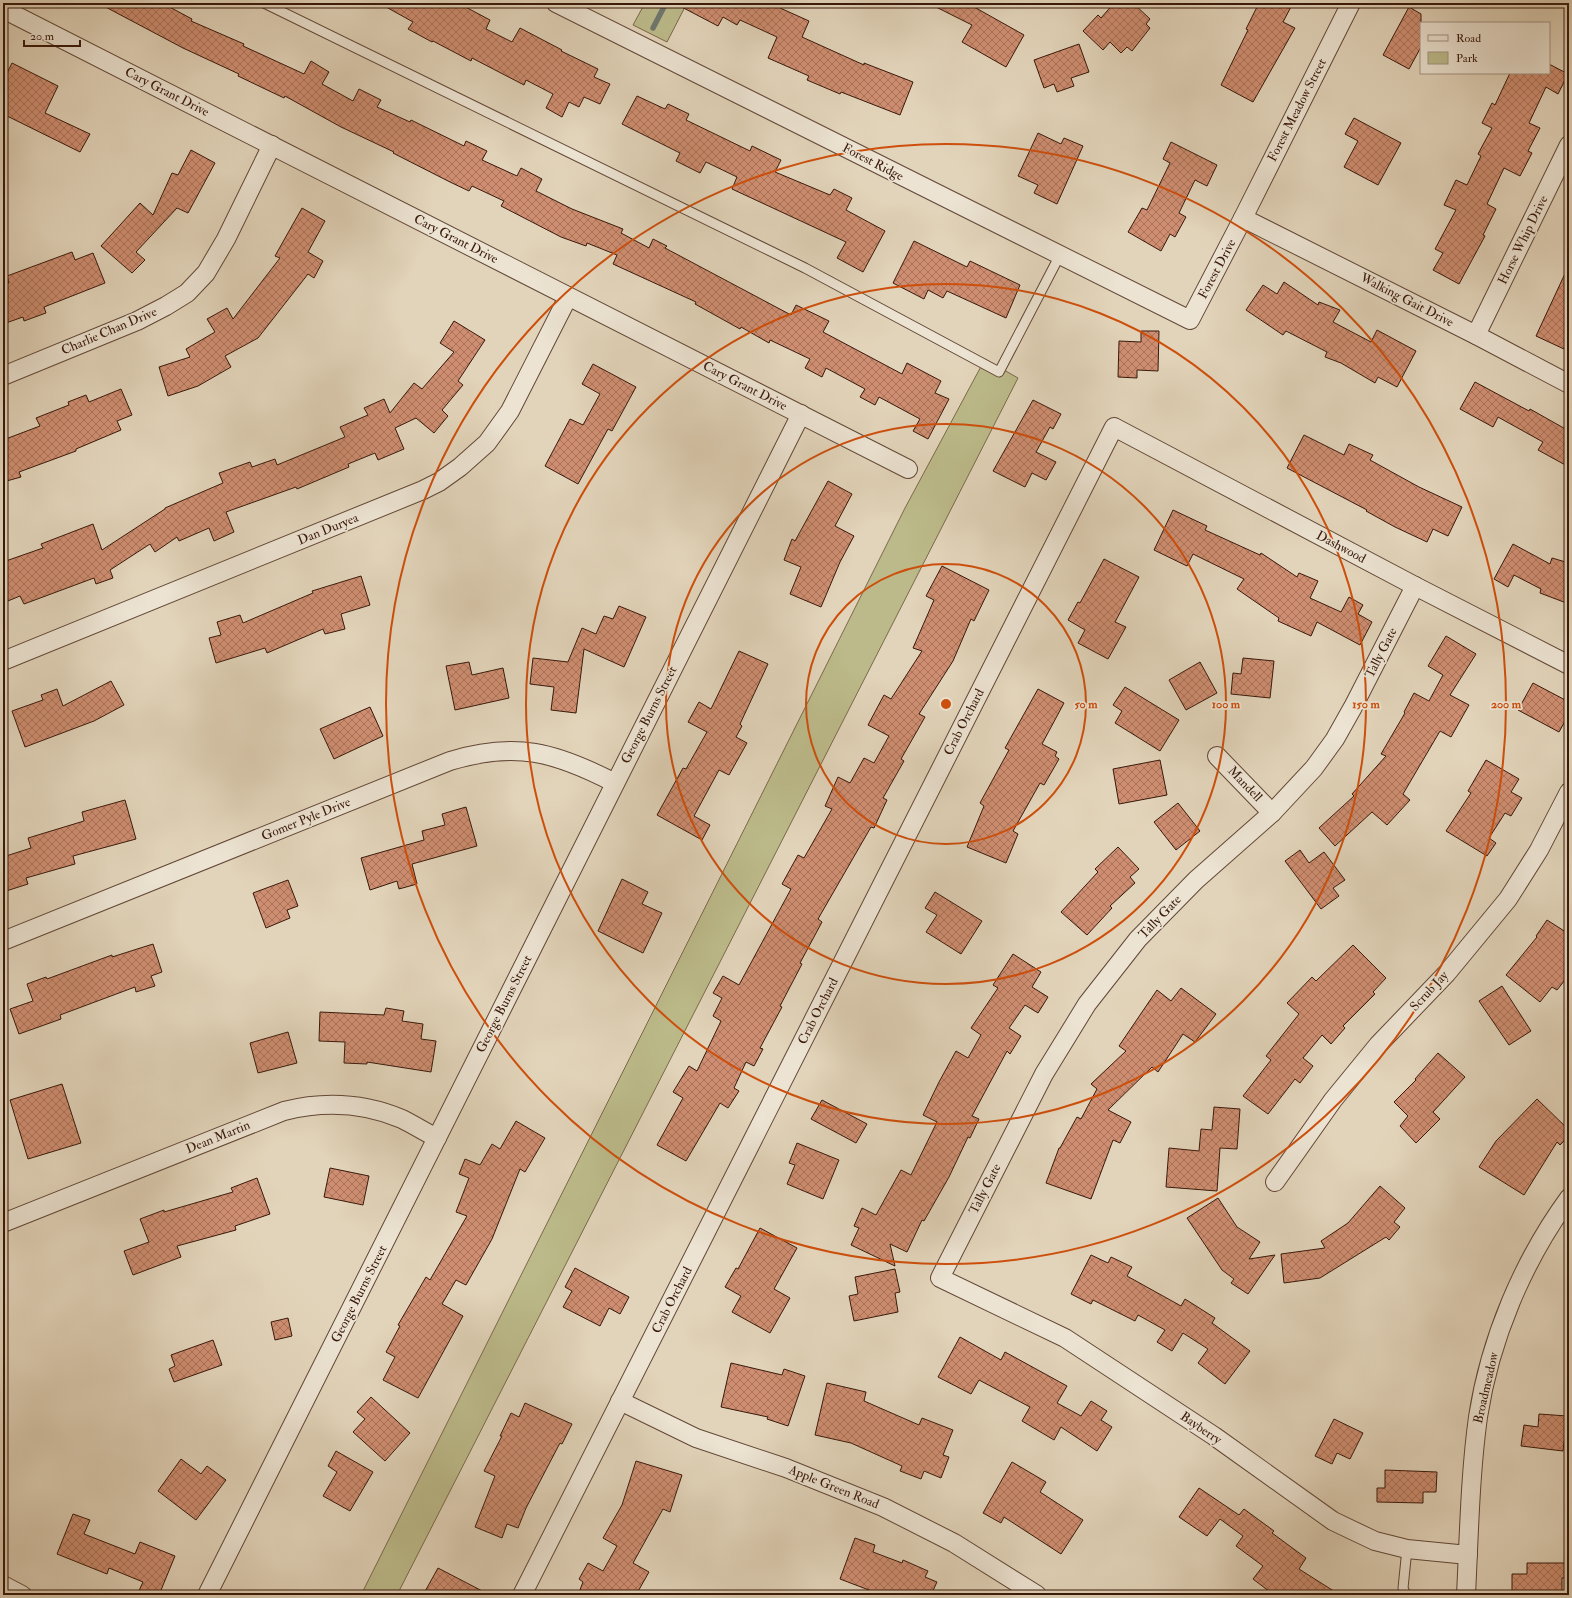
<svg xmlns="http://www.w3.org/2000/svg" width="1572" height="1598" viewBox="0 0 1572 1598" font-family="'IM FELL Double Pica',serif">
<defs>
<pattern id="building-cross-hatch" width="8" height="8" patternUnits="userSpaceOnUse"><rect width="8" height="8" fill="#cf8e71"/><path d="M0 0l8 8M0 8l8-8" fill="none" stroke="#a9735b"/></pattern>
</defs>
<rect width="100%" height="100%" fill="#e2d4ba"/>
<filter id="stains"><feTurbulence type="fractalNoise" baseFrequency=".005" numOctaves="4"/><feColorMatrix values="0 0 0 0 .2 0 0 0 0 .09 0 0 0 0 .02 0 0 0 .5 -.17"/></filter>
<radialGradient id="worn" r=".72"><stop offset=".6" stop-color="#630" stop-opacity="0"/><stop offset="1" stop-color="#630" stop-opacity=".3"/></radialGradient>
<g fill="#bcba8a" stroke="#7a694a">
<polygon points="645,3 687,3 667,42 633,25"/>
<polygon points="985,359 1018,378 397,1595 361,1595 905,508"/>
</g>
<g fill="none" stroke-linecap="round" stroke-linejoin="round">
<polyline stroke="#70786f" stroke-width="5.5" points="653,28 666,3"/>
</g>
<g fill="url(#building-cross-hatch)" stroke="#38180a">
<polygon points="98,3 162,3 192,19 191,21 244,44 243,46 304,74 311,61 329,72 322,84 353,101 359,89 381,100 377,107 410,122 411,120 464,146 466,141 487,151 482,160 517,176 521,168 542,179 536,191 572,209 623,229 621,233 649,248 653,239 667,246 665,248 791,315 796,305 829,321 823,332 902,374 907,363 941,381 935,393 949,399 928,439 913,431 920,419 879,397 875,405 860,397 865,389 826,368 822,377 805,368 810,359 770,340 769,343 741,327 740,329 695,304 696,302 613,264 617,255 587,243 586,246 561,237 501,206 504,201 472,186 469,191 450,182 393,153 394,152 341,127 285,96 284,98 238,76 239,74 183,48"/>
<polygon points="379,3 458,3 490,20 486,29 512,42 520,28 562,50 561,51 598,69 594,77 610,84 600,104 584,97 579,107 569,102 562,117 546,108 553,94 526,80 524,85 472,58 471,61 433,41 432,42 408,29 413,22"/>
<polygon points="674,3 769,3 809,21 802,37 864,65 864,63 913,82 900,115 841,92 840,94 807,80 809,76 768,58 777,37 740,20 737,25 723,17 718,26"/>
<polygon points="928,3 967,3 1024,35 1006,67 962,42 972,25"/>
<polygon points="1114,3 1133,3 1150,19 1146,24 1150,28 1132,51 1127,47 1121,53 1110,42 1103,50 1083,31 1098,15 1101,18"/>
<polygon points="1259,3 1293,3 1283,22 1295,28 1253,102 1221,85 1248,30 1246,29"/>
<polygon points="1409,7 1421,14 1421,47 1409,69 1383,55"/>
<polygon points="1079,44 1089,72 1071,78 1074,86 1057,92 1054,84 1044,88 1034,60"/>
<polygon points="12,63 58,86 45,113 90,134 80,152 3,114 3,81"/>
<polygon points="1549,64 1568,74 1558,94 1546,87 1529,123 1540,128 1528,151 1532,153 1520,176 1504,168 1487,204 1496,209 1483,235 1485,236 1459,284 1433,270 1443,253 1435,249 1456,210 1444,205 1456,180 1467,185 1481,156 1478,154 1492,128 1482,123 1492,103 1495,105 1510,73 1549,73"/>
<polygon points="637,96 665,109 668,104 689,114 686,120 750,151 752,146 781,160 775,172 830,195 834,189 852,198 846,210 885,231 863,272 837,258 846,242 732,189 737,177 706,162 700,173 676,161 680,153 622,124"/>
<polygon points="1354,118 1401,143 1378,185 1344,167 1358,141 1345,134"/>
<polygon points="1038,133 1061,144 1064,138 1083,146 1057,204 1034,193 1038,185 1018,176"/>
<polygon points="1171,142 1217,165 1207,186 1195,180 1179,213 1186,217 1175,237 1170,234 1161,251 1128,232 1142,208 1147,210 1170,163 1163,159"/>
<polygon points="191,150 215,163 188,213 177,208 136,252 145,260 132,273 101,246 140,203 153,215 172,173 178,175"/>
<polygon points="302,208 325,221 308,252 323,261 314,278 308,274 258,338 225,356 231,367 198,386 168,396 159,367 190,357 186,349 215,332 207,319 227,308 233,319 280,258 275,256"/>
<polygon points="914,241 967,267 970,261 1020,285 1006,318 947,291 943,298 928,290 924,299 893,283"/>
<polygon points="72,252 75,260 93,253 105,283 44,307 46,313 24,321 23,317 3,324 3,286 9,283 7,276"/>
<polygon points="1569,265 1569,339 1564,349 1536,336"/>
<polygon points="1284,282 1318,305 1319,302 1340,310 1333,322 1371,342 1377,330 1416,351 1397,387 1378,377 1375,383 1341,363 1325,357 1327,352 1286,331 1283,335 1246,310 1263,285 1277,294"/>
<polygon points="454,321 485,340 458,381 463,385 442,410 448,416 434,433 416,418 395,428 404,449 378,460 375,453 348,464 349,467 297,489 296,487 226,512 234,532 214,541 209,528 179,541 177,537 155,552 150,544 110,570 113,578 96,584 94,578 24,604 20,596 3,603 3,562 43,548 41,544 93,524 102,550 165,509 165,508 223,483 219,473 250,462 252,467 275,459 277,465 345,437 340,427 368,415 364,408 384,399 390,413 414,383 422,389 454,352 440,343"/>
<polygon points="1141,331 1159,331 1158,371 1137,370 1137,378 1118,377 1119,341 1141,342"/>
<polygon points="593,364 636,387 612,431 608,429 578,484 545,466 570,419 583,425 600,394 582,384"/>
<polygon points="1475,382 1529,411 1530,409 1569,431 1569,467 1538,450 1543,442 1498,417 1493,427 1460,409"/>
<polygon points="121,389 132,415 117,421 121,430 76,449 76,451 19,472 21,477 3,482 3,440 40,426 36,418 69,405 68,402 86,395 89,402"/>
<polygon points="1033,400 1061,414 1053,429 1050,427 1036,452 1056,462 1046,480 1032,473 1025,487 993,471"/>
<polygon points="1304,435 1344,455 1349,444 1373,455 1370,460 1419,487 1462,507 1448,536 1433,529 1427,542 1395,527 1366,511 1367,510 1287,468"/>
<polygon points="828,481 852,494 835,526 854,536 840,562 821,607 790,594 801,567 784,560 792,539 795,541"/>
<polygon points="1173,510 1207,526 1205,530 1260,555 1261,553 1297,577 1299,573 1318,581 1310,598 1341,612 1349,597 1363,605 1358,614 1372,622 1360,645 1317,622 1311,636 1278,621 1279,618 1237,589 1244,579 1193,554 1187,566 1154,550"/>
<polygon points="1513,544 1550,564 1552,558 1569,563 1569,604 1540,593 1541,589 1514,575 1508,587 1494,579"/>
<polygon points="1104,559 1139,577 1115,622 1126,627 1108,659 1078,643 1085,630 1068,620 1078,602 1080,603"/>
<polygon points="942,566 989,590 974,621 971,619 953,661 919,714 925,717 901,759 904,761 883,798 887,800 874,828 871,827 818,919 822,922 800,963 802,964 780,1006 782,1007 760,1048 763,1049 754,1066 746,1062 734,1088 739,1091 728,1108 720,1103 686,1161 657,1145 683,1098 673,1092 689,1066 697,1071 721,1021 713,1016 722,998 713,993 723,976 739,985 791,889 782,884 798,855 804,858 832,809 825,806 838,777 850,783 864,758 874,763 889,736 868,725 884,695 891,699 922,651 913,648 934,600 926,596"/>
<polygon points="361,576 370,605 341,614 345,629 325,634 323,629 267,653 265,648 216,663 209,638 221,635 217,622 240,615 243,623 313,593 312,591"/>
<polygon points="619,606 646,617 624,667 584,649 576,713 551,710 554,687 530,684 533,658 568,662 582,628 596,634 604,616 613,619"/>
<polygon points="1446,636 1476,654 1450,695 1469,705 1451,737 1440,731 1403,794 1410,800 1387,825 1372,812 1335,846 1319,828 1354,796 1352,794 1386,756 1381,754 1405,713 1404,712 1414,693 1429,701 1443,675 1428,666"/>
<polygon points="739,651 768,664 740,724 742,726 736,737 747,743 729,775 719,770 694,816 710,825 702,840 657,815 683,768 686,769 707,732 688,722 699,702 711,709"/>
<polygon points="1243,658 1274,661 1270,698 1231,694 1233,673 1241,674"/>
<polygon points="469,662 472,675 503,668 509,698 455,710 446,666"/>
<polygon points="1200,662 1217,693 1186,710 1169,680"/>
<polygon points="111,681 124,705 94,721 25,747 12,711 43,700 41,695 57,689 63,706"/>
<polygon points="1533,683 1569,702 1569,714 1559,732 1518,710"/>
<polygon points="1125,687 1179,720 1160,751 1115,723 1122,711 1113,705"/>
<polygon points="1038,689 1064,703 1042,744 1057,752 1055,756 1059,759 1044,785 1040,783 1013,831 1018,834 1006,863 967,847 984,806 980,803 1009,750 1005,748"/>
<polygon points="370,707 383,736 334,759 320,729"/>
<polygon points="1160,760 1167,795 1119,804 1113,769"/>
<polygon points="1486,760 1519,779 1511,792 1522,798 1511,816 1505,813 1489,838 1496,843 1487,856 1446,831 1471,793 1468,791"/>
<polygon points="125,800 136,839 73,856 75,864 26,878 28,884 3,892 3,857 31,848 28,838 84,821 82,812"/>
<polygon points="1178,803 1200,831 1176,850 1154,822"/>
<polygon points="466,807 477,846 412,864 417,884 399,889 397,881 370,890 361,858 424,840 422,831 445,825 442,814"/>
<polygon points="1118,847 1139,869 1130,877 1135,883 1110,906 1112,908 1087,935 1061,912 1098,872 1095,869"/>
<polygon points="1300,850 1309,863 1324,852 1345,880 1333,888 1339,896 1321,909 1285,861"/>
<polygon points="622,879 648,892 642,904 662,913 643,953 598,931"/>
<polygon points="288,880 298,906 287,910 290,918 266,928 253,893"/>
<polygon points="935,892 982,921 961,954 926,932 937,915 925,908"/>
<polygon points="1547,920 1569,934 1569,975 1557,990 1552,987 1540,1002 1506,975 1537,937 1536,936"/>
<polygon points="153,944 162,972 151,976 155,986 136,992 135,987 60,1015 61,1019 19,1034 10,1009 33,1001 27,984 46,977 47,979 112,955 112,957"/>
<polygon points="1353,945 1386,978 1373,992 1375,994 1343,1026 1345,1028 1331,1044 1322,1035 1303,1058 1313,1066 1300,1083 1295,1079 1268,1114 1243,1096 1271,1060 1266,1056 1299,1014 1287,1003 1312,977 1316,981"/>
<polygon points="1013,954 1041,972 1032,987 1048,997 1038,1013 1025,1005 1009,1028 1021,1036 1010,1054 1007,1051 972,1116 979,1119 970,1138 968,1137 949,1177 924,1221 922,1220 907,1252 890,1244 895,1266 851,1245 859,1228 854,1226 862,1208 876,1215 901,1170 911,1175 937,1122 923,1115 939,1082 956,1051 968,1058 981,1035 971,1028 998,988 993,985"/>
<polygon points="1502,986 1531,1031 1509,1045 1479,1001"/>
<polygon points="1181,988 1216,1014 1195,1042 1183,1034 1158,1072 1152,1067 1108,1110 1131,1122 1120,1143 1113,1140 1091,1199 1046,1183 1059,1148 1060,1148 1077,1117 1081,1119 1097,1089 1091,1084 1126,1051 1119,1046 1157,990 1171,1001"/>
<polygon points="386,1008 404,1011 402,1021 423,1024 421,1039 436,1041 431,1072 367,1062 367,1064 344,1063 345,1042 319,1041 320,1012 384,1015"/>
<polygon points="288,1032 297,1063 258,1073 250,1043"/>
<polygon points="1438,1053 1465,1077 1433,1112 1440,1119 1416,1143 1400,1126 1408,1116 1394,1102 1416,1080 1415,1079"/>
<polygon points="62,1084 81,1143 28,1159 10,1100"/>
<polygon points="1537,1099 1569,1130 1569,1136 1560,1145 1557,1142 1524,1195 1479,1167 1496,1141"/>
<polygon points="822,1100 867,1124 856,1143 811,1119"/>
<polygon points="1214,1107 1240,1109 1237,1149 1220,1148 1217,1191 1166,1187 1169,1148 1199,1151 1201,1129 1212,1130"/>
<polygon points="516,1121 545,1138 525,1172 520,1169 492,1239 466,1285 456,1280 442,1304 463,1316 418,1398 383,1380 395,1357 386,1352 400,1326 398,1325 426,1277 430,1280 467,1216 456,1212 469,1178 459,1174 465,1159 480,1165 492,1144 500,1149"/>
<polygon points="797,1143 839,1160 823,1199 787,1184 795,1165 789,1163"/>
<polygon points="330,1168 369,1176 363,1205 324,1197"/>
<polygon points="257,1178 270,1214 235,1226 236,1230 177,1246 181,1257 133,1275 124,1251 149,1242 140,1219 164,1210 164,1212 233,1192 231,1188"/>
<polygon points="1380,1186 1405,1208 1394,1222 1400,1227 1389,1240 1386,1237 1320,1278 1284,1283 1281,1254 1325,1248 1321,1241 1348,1223"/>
<polygon points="1218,1198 1237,1227 1260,1242 1249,1259 1275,1255 1248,1294 1231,1283 1234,1279 1222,1270 1187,1218"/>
<polygon points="760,1228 797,1248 774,1289 790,1298 770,1333 732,1312 741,1296 725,1287 736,1268 738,1269"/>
<polygon points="1091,1255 1108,1263 1111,1257 1132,1267 1127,1276 1181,1306 1185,1299 1215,1318 1212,1323 1250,1351 1225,1384 1198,1363 1208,1349 1183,1333 1172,1351 1157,1342 1165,1330 1138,1315 1135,1321 1093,1300 1091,1304 1071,1294"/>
<polygon points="575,1268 629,1297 620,1314 609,1308 600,1326 563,1307 572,1291 565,1287"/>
<polygon points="895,1269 900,1292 895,1293 898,1312 854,1321 849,1296 858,1294 855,1277"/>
<polygon points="288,1318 292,1336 275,1340 271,1322"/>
<polygon points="960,1337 1001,1360 1005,1352 1067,1386 1057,1403 1081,1416 1091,1401 1107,1411 1101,1420 1112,1427 1097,1451 1061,1427 1054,1440 1022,1421 1030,1407 979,1380 971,1394 938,1377"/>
<polygon points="213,1340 222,1365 174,1382 169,1369 175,1366 171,1355"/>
<polygon points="731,1363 782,1375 784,1369 805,1376 788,1426 767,1419 768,1417 721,1407"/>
<polygon points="827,1383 866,1392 864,1401 919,1425 922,1418 953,1430 943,1455 949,1457 941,1478 924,1471 921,1479 900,1471 902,1466 851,1443 815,1435"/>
<polygon points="371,1397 410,1433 385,1461 353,1432 365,1419 357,1412"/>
<polygon points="525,1403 572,1424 562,1444 560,1443 526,1508 518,1528 507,1524 502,1538 475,1527 495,1476 484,1471 502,1436 500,1436 511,1413 519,1417"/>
<polygon points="1539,1414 1567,1416 1563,1451 1521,1446 1524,1425 1538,1427"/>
<polygon points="1334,1419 1363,1433 1350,1459 1337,1453 1332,1464 1315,1456"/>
<polygon points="336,1451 373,1472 350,1511 323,1496 337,1472 328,1466"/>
<polygon points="181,1459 201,1474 207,1466 226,1480 196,1520 158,1491"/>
<polygon points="636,1461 682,1475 670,1512 663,1509 633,1563 649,1572 636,1595 578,1595 583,1582 579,1579 588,1563 603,1571 617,1546 603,1538 622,1505"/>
<polygon points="1012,1462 1046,1482 1040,1492 1083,1520 1061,1554 1004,1517 1001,1523 983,1513"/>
<polygon points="1385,1470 1437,1472 1436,1492 1423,1492 1423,1503 1377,1502 1377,1488 1385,1488"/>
<polygon points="1199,1488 1239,1515 1244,1509 1274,1531 1272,1533 1306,1558 1299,1569 1340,1595 1274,1595 1253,1579 1263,1566 1236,1546 1243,1536 1220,1519 1207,1536 1179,1517"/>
<polygon points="73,1514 90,1520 84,1534 135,1554 140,1542 175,1556 159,1595 137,1595 143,1582 109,1568 107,1574 57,1554"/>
<polygon points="855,1538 875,1545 873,1552 902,1563 903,1560 928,1571 925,1577 937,1582 931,1595 882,1595 840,1579"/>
<polygon points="1527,1563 1569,1563 1569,1578 1562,1578 1562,1595 1512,1595 1512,1574 1527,1574"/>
<polygon points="438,1568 490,1595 423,1595"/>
</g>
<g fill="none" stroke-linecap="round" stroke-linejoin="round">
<g stroke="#624736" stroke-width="11">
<g id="service">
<polyline points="264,3 805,268 999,372 1060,255"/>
<polyline points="1406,1595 1403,1588 1407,1549"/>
</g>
</g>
<g stroke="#624736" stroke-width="20">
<g id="minor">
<polyline points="556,3 1190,320 1243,218 1351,3"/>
<polyline points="3,9 908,469"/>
<polyline points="1243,218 1476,335 1569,384"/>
<polyline points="1476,335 1569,145"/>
<polyline points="3,376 137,321 166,306 187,293 206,273 226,239 272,145"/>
<polyline points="1415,586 1353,707 1335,739 1314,768 1272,813 1196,880 1138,939 1087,1004 1044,1074 940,1278 1065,1338 1214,1436 1333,1521 1375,1541 1407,1549 1468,1555"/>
<polyline points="3,661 423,490 439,482 460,467 487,443 510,411 568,297"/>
<polyline points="1217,756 1272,813"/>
<path d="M 3,941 L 450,761 C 516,741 555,752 615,783"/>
<polyline points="1275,1182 1333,1100 1378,1045 1447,973 1508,899 1539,850 1569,792"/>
<path d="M 3,1223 L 284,1111 C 324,1101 364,1103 402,1119 C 414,1125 425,1132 437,1138"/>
<polyline points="620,1401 696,1438 786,1468 883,1507 954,1543 1037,1595"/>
<polyline points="3,1585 22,1595"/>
<polyline points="207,1595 801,414"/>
<polyline points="522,1595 1114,427 1415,586 1569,665"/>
<path d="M 1466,1595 C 1469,1536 1470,1475 1478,1417 C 1490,1339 1523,1261 1569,1198"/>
</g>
</g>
<use href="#service" stroke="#ece3d2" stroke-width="9"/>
<use href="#minor" stroke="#ece3d2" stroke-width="18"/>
</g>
<g fill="none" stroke="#ce4f0c" stroke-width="2">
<circle cx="946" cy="704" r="140"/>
<circle cx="946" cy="704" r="280"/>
<circle cx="946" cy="704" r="420"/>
<circle cx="946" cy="704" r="560"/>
</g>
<g text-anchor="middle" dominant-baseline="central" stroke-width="3.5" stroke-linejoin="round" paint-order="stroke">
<g font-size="13" fill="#38180a" stroke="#ece3d2">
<text transform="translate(167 92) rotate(27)">Cary Grant Drive</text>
<text transform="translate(1297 110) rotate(-63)">Forest Meadow Street</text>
<text transform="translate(873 162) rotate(27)">Forest Ridge</text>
<text transform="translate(456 239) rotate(27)">Cary Grant Drive</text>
<text transform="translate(1523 240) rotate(-64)">Horse Whip Drive</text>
<text transform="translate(1217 269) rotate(-62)">Forest Drive</text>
<text transform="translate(1407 300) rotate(27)">Walking Gait Drive</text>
<text transform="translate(109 331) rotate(-23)">Charlie Chan Drive</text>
<text transform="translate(745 386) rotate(27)">Cary Grant Drive</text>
<text transform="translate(328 529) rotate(-22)">Dan Duryea</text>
<text transform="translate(1341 547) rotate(28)">Dashwood</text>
<text transform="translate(1381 653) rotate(-63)">Tally Gate</text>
<text transform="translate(649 715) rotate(-63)">George Burns Street</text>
<text transform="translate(964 722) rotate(-63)">Crab Orchard</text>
<text transform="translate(1245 784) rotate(46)">Mandell</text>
<text transform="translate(306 819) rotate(-22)">Gomer Pyle Drive</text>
<text transform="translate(1160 917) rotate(-46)">Tally Gate</text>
<text transform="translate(1429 991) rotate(-47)">Scrub Jay</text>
<text transform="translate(504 1004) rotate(-63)">George Burns Street</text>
<text transform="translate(818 1011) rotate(-63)">Crab Orchard</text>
<text transform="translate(218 1137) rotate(-22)">Dean Martin</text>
<text transform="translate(985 1189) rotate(-63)">Tally Gate</text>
<text transform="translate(359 1294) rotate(-63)">George Burns Street</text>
<text transform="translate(672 1300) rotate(-63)">Crab Orchard</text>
<text transform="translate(1486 1388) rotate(-77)">Broadmeadow</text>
<text transform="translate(1201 1428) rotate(34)">Bayberry</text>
<text transform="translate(834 1487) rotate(22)">Apple Green Road</text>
</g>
</g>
<circle cx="946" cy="704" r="6" fill="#ce4f0c" stroke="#ece3d2" stroke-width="2"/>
<g font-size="12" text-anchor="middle" font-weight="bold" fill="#ce4f0c" stroke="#ece3d2" stroke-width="3.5" stroke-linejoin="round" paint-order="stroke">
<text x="1086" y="708">50 m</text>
<text x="1226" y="708">100 m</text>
<text x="1366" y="708">150 m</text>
<text x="1506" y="708">200 m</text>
</g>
<rect width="1572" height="1598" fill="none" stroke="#e2d4ba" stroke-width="16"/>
<rect x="4" y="4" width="1564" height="1590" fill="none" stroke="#38180a" stroke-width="2"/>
<rect x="8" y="8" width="1556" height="1582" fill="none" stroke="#38180a"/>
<rect x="1420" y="22" width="130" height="52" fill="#ece3d2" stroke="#a49282"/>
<rect x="1428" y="35" width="20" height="6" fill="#ece3d2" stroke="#a49282"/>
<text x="1456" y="42" font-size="12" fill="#38180a">Road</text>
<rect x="1428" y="52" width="20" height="12" fill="#bcba8a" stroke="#a49282"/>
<text x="1456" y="62" font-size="12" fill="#38180a">Park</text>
<path d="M24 40v6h56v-6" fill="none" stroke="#38180a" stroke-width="2"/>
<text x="30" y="40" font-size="12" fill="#38180a" stroke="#ece3d2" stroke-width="3" paint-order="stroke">20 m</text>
<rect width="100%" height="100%" filter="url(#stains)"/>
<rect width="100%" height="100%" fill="url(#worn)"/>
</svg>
